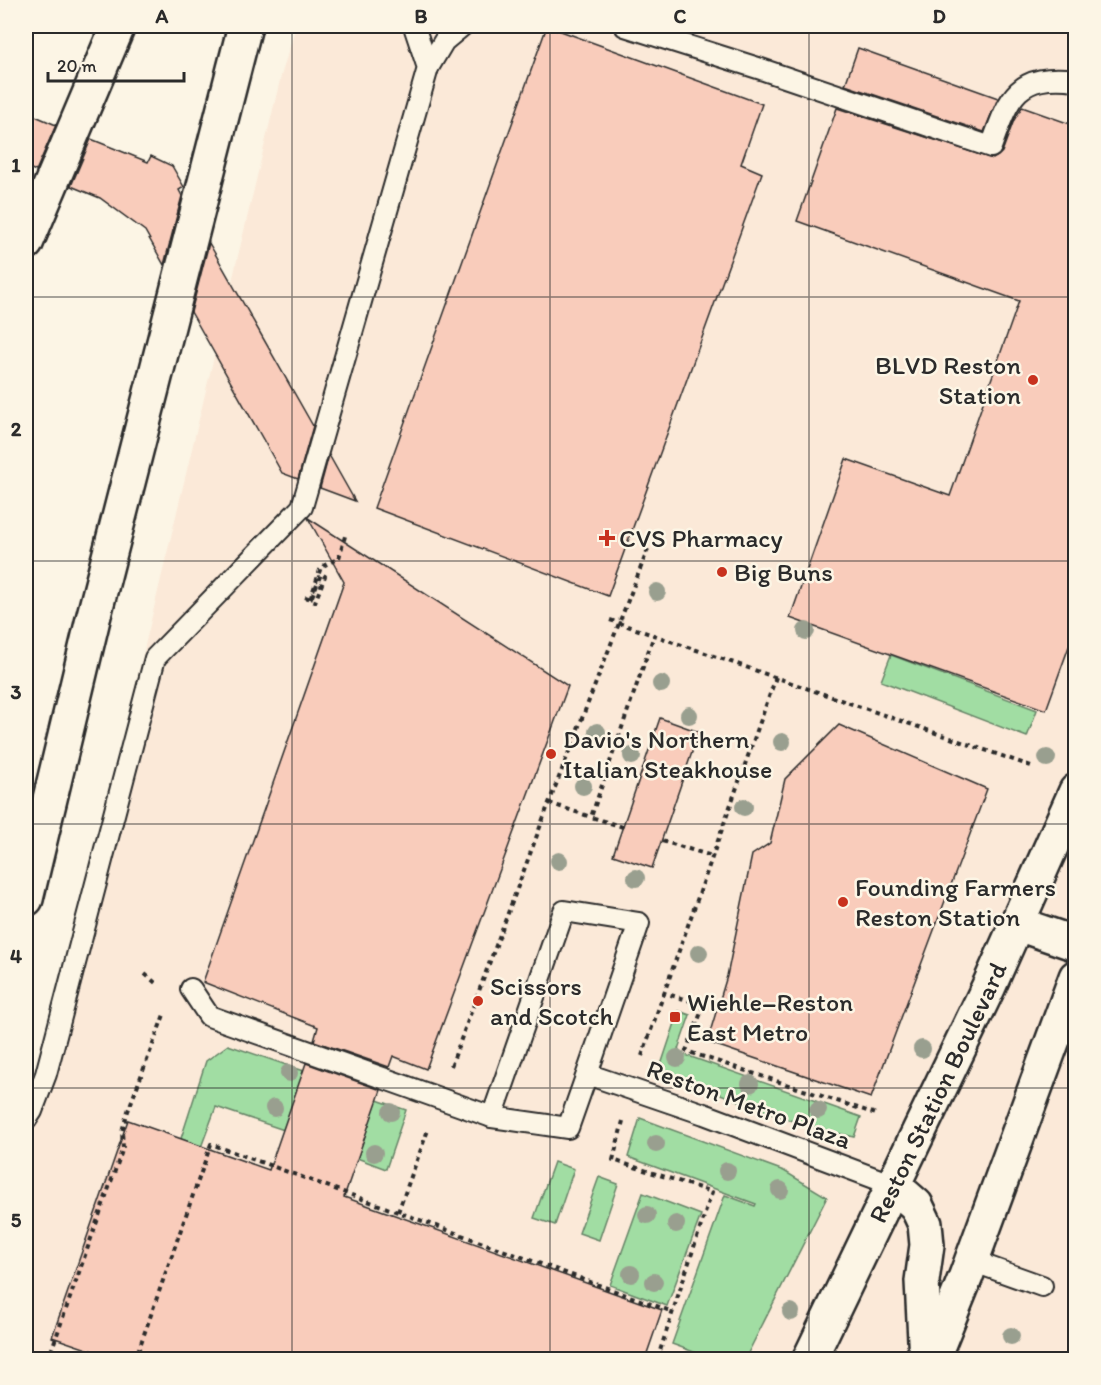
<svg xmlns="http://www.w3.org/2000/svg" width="1101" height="1385" viewBox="0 0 1101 1385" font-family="Itim,sans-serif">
<rect width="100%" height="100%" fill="#fcf5e5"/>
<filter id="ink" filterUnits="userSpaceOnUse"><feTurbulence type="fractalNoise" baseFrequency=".0167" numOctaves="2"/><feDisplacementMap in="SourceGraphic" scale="12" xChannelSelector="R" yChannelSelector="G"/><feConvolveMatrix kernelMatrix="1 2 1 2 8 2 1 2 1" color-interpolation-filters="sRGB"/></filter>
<g filter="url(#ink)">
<polygon fill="#fbe9d8" points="296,26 1075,26 1075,1359 26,1360 26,1144 281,76"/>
<g fill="#a1dda3" stroke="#668467" stroke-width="1.5">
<polygon points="891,655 1037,710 1027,737 881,681"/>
<polygon points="679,1011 690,1015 677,1052 861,1117 854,1137 803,1125 659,1071"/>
<polygon points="228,1045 304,1071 284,1130 216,1107 197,1158 175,1157 206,1061"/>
<polygon points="377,1100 406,1110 386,1169 357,1158"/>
<polygon points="640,1118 784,1171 827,1197 745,1359 713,1359 672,1344 725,1195 755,1206 756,1204 628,1157"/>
<polygon points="554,1162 574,1169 555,1225 534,1218"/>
<polygon points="599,1177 618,1184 599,1240 579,1233"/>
<polygon points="643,1193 701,1215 667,1306 610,1285"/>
</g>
<g fill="#f9ccbb" stroke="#2b2b2b" stroke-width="1.5">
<polygon points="547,26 762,104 741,164 762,173 608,596 374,508"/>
<polygon points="858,48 998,98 984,132 845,85"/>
<polygon points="1022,107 1076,126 1076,627 1046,710 790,618 846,459 950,496 1019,301 797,221 837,108 993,159 998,156 1002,152 1014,120"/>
<polygon points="26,112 56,125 36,171 26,167"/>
<polygon points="91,139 148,162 151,156 172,166 184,187 179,190 182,196 164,265 145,231 100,198 71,186"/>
<polygon points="209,243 313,426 298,479 282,473 191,312"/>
<polygon points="329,455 355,501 320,488"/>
<polygon points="308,518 568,686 426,1069 393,1056 389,1067 314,1041 318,1027 203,982 344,582"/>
<polygon points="660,718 699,732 652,868 613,855"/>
<polygon points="839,725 987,789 871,1098 707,1042 727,976 752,855 770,843 785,779"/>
<polygon points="306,1063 381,1090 344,1197 662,1310 645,1359 116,1359 52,1337 128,1120 269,1170"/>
</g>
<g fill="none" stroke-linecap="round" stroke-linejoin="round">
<g stroke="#2b2b2b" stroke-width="24">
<g id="lane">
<polyline points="414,26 428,68"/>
<path d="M 625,26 L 761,69 L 991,147 C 1009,97 1016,73 1076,80"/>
<polyline points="191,989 209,1016 492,1117"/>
<polyline points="587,1074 568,1128 492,1117 564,911 639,923 587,1074 704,1114 893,1185"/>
<polyline points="26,1120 32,1111 46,1074 155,658 302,507 428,68 444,41 462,26"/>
<polyline points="972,1261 1042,1286"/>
</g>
</g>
<g stroke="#2b2b2b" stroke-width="38">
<polyline id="street" points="1018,924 1076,944"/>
</g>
<g stroke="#2b2b2b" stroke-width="38">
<g id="secondary">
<polyline points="893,1185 916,1205 925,1224 927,1245 922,1281 926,1360"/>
<path id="s1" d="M 809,1360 L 989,986 L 1076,791"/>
<polyline points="932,1360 966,1276 1076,977"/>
</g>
</g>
<g stroke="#2b2b2b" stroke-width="38">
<g id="highway">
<polyline points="26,243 118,26"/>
<polyline points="26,899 93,619 245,26"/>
</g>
</g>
<g stroke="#2b2b2b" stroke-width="4" stroke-dasharray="4.5 4.5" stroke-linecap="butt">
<polyline points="305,597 311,599 321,574 325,576 315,602 310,600 321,567 339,558 345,536"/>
<polyline points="610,620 1031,766"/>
<polyline points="776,677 664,993 704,1005 686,1051 876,1114"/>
<polyline points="549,803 591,817"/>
<polyline points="623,827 591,817 654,635"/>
<polyline points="662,841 712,856"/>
<polyline points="145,974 158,985"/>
<polyline points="642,1056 664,993"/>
<polyline points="451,1066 549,803 648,549"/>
<polyline points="623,1121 613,1160 712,1192 657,1360"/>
<polyline points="398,1212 428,1130"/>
<polyline points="48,1360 123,1148 122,1131 128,1111 165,1012"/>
<polyline points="135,1360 211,1144 673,1312"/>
</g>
<use href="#lane" stroke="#fcf5e5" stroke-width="20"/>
<use href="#street" stroke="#fcf5e5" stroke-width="33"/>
<use href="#secondary" stroke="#fcf5e5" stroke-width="33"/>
<use href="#highway" stroke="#fcf5e5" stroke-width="33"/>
</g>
<g fill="#999f8f">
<circle cx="657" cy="592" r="9"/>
<circle cx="806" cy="631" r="9"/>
<circle cx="661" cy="684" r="9"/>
<circle cx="689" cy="715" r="9"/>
<circle cx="597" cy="732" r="9"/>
<circle cx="782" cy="742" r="9"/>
<circle cx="632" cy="756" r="9"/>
<circle cx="1047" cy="758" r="9"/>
<circle cx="583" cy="786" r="9"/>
<circle cx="744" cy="807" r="9"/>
<circle cx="559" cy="861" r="9"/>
<circle cx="636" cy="878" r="9"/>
<circle cx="699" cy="953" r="9"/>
<circle cx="922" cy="1049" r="9"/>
<circle cx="677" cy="1058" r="9"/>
<circle cx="289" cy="1073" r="9"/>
<circle cx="750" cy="1084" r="9"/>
<circle cx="274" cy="1108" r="9"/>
<circle cx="818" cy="1110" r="9"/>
<circle cx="391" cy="1112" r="9"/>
<circle cx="656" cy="1144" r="9"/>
<circle cx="374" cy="1153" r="9"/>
<circle cx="727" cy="1171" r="9"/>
<circle cx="780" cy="1190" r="9"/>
<circle cx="647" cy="1215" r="9"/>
<circle cx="676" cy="1224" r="9"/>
<circle cx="631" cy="1274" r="9"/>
<circle cx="654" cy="1282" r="9"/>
<circle cx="791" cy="1312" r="9"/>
<circle cx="1011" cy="1336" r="9"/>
</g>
</g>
<path fill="none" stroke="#2b2b2b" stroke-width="1.5" stroke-opacity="0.55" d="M 292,26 L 292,1360M 550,26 L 550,1360M 809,26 L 809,1360M 26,297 L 1076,297M 26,561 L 1076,561M 26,824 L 1076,824M 26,1088 L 1076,1088"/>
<g fill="#c8321e" stroke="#fcf5e5" stroke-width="2">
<circle cx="1033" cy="380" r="6"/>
<path d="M604 529h6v6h6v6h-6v6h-6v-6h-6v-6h6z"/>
<circle cx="722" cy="572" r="6"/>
<circle cx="551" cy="754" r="6"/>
<circle cx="843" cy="902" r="6"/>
<circle cx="478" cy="1001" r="6"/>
<rect x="669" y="1011" width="12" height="12" rx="3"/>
</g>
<g text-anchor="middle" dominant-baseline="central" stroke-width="5" stroke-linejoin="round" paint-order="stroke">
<g font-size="26" fill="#2b2b2b" stroke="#fcf5e5" text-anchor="start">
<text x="1021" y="365" text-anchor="end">BLVD Reston<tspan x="1021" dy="30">Station</tspan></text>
<text x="619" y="538">CVS Pharmacy</text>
<text x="734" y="572">Big Buns</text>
<text x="563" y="739">Davio's Northern<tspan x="563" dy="30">Italian Steakhouse</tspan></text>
<text x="855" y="887">Founding Farmers<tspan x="855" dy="30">Reston Station</tspan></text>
<text x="490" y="986">Scissors<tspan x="490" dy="30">and Scotch</tspan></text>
<text x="687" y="1002">Wiehle–Reston<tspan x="687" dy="30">East Metro</tspan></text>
</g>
<g font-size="26" fill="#2b2b2b" stroke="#fcf5e5">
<text stroke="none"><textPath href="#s1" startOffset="297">Reston Station Boulevard</textPath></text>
<text transform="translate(749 1104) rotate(20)">Reston Metro Plaza</text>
</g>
</g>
<rect width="1101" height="1385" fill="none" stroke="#fcf5e5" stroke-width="66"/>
<path d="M48 72v9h136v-9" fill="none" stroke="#2b2b2b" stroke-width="3"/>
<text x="57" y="72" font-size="18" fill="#2b2b2b" stroke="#fcf5e5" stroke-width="4.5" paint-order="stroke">20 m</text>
<rect x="33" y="33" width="1035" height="1319" fill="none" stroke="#2b2b2b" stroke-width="2"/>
<g font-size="20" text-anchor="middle" font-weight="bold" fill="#2b2b2b">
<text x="162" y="23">A</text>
<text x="421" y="23">B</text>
<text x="680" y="23">C</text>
<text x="939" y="23">D</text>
<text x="16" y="172">1</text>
<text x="16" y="436">2</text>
<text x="16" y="699">3</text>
<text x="16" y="963">4</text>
<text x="16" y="1227">5</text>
</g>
</svg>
